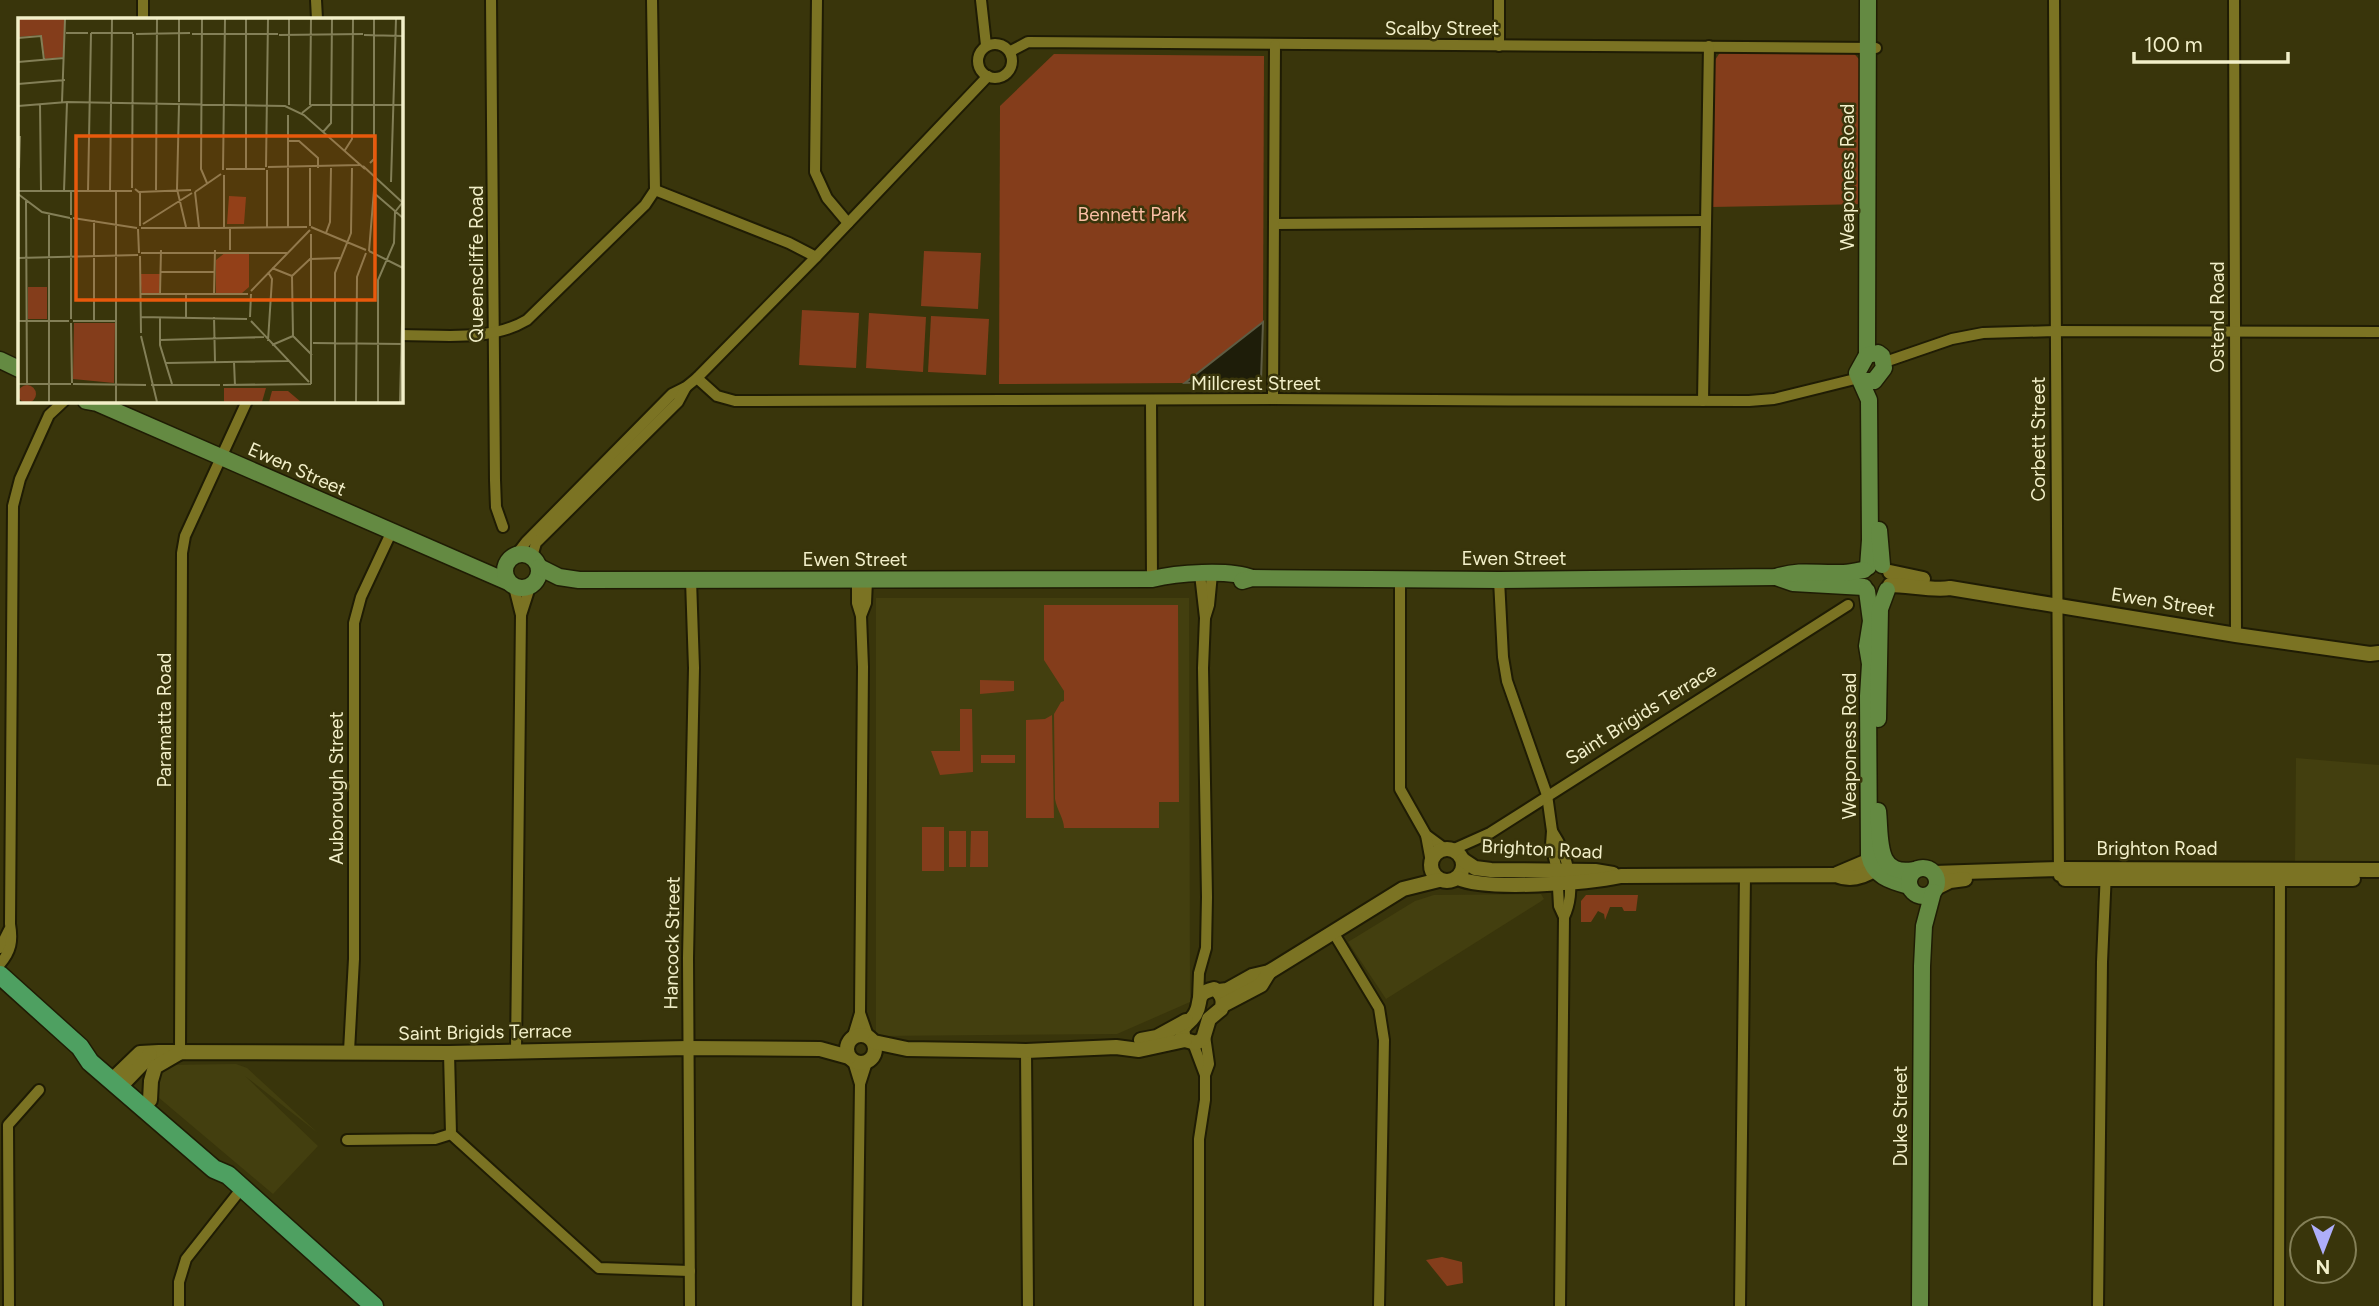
<svg xmlns="http://www.w3.org/2000/svg" width="2379" height="1306" viewBox="0 0 2379 1306" font-family="Figtree,sans-serif">
<rect width="100%" height="100%" fill="#39350b"/>
<g fill="#433f0f">
<polygon points="876,598 1189,598 1190,1002 1117,1034 876,1036"/>
<polygon points="2296,758 2379,765 2379,865 2295,865"/>
<polygon points="1541,894 1544,899 1540,902 1386,999 1348,942 1415,901 1434,895"/>
<polygon points="236,1064 247,1068 318,1133 245,1076 318,1146 273,1194 158,1097 156,1089 160,1070 166,1065"/>
</g>
<g fill="#843d1b">
<polygon points="1851,50 1864,65 1865,204 1711,207 1709,69 1721,51"/>
<polygon points="1054,54 1264,56 1263,322 1185,383 999,384 1000,106"/>
<polygon points="924,251 981,253 978,309 921,306"/>
<polygon points="802,310 859,313 856,368 799,365"/>
<polygon points="869,313 926,317 923,372 866,368"/>
<polygon points="931,316 989,319 986,375 928,372"/>
<path d="M 1044,605 L 1178,605 L 1179,802 L 1159,802 L 1159,828 L 1064,828 C 1064,819 1057,810 1055,799 L 1054,714 L 1061,702 L 1064,701 L 1064,691 L 1044,660 Z"/>
<polygon points="980,680 1014,681 1014,691 980,694"/>
<polygon points="960,709 972,709 973,772 940,775 931,751 960,751"/>
<polygon points="1052,715 1054,818 1026,818 1026,720 1045,719"/>
<rect x="981" y="755" width="34" height="8"/>
<rect x="922" y="827" width="22" height="44"/>
<rect x="949" y="831" width="17" height="36"/>
<polygon points="971,831 988,831 988,867 970,867"/>
<polygon points="1586,895 1638,895 1636,911 1624,911 1622,907 1610,907 1605,920 1604,914 1598,911 1591,922 1581,922 1581,901"/>
<polygon points="1442,1257 1462,1262 1463,1283 1447,1286 1426,1260"/>
</g>
<polygon fill="#1e1d09" stroke="#5e5c43" stroke-width="2" points="1263,322 1261,380 1185,383"/>
<g fill="none" stroke-linecap="round" stroke-linejoin="round">
<g stroke="#1f1c04" stroke-width="14">
<g id="minor">
<polyline points="316,0 317,19"/>
<polyline points="491,0 495,480 496,507 503,527"/>
<polyline points="817,0 815,172 827,198 848,223"/>
<polyline points="981,0 986,45"/>
<polyline points="1499,0 1499,46"/>
<polyline points="2054,0 2059,876"/>
<polyline points="2234,0 2236,635"/>
<polyline points="143,19 143,0"/>
<circle cx="995" cy="61" r="17"/>
<polyline points="1011,51 1028,42 1876,48"/>
<polyline points="655,190 789,243 816,257"/>
<polyline points="1275,224 1704,221"/>
<path d="M 401,335 C 443,335 490,342 527,320 L 645,205 L 655,190 L 652,0"/>
<polyline points="1885,362 1952,339 1983,333 2055,331 2379,332"/>
<path d="M 697,378 L 717,396 L 735,401 C 914,401 1094,399 1273,399 C 1432,400 1590,401 1749,401 L 1774,399 L 1859,378"/>
<polyline points="1273,399 1275,45"/>
<polyline points="1151,401 1152,579"/>
<polyline points="1703,401 1709,46"/>
<polyline points="516,555 526,542 672,394 686,387 697,378 816,257 988,76"/>
<polyline points="532,557 536,543 678,402 686,387"/>
<polyline points="1400,578 1400,789 1426,835 1445,849"/>
<polyline points="1499,580 1503,657 1507,681 1547,795 1552,831 1551,845 1557,870 1559,906 1564,917 1560,1306"/>
<polyline points="514,587 521,615 516,1051"/>
<polyline points="521,615 530,587"/>
<polyline points="861,616 866,603 867,580"/>
<polyline points="1205,618 1209,605 1212,574"/>
<path d="M 1552,831 C 1568,855 1577,890 1564,917"/>
<polyline points="1426,835 1431,862"/>
<polyline points="1452,850 1490,833 1848,605"/>
<polyline points="1333,932 1379,1008 1384,1040 1379,1306"/>
<polyline points="0,948 9,930"/>
<path d="M 0,964 C 11,951 13,941 10,924 L 13,506 L 20,479 L 49,415 L 64,401"/>
<polyline points="1198,999 1199,973 1206,948 1207,897 1203,668 1205,618 1200,574"/>
<polyline points="860,1013 868,1036"/>
<polyline points="853,1036 860,1013 863,667 861,616 857,603 857,580"/>
<polyline points="1193,1043 1205,1075"/>
<polyline points="349,1051 354,959 354,623 361,597 391,533"/>
<polyline points="1026,1051 1028,1306"/>
<polyline points="180,1053 182,553 185,536 247,401"/>
<polyline points="449,1053 451,1134 599,1268 690,1271"/>
<polyline points="853,1061 860,1084"/>
<polyline points="347,1140 435,1139 451,1134"/>
<polyline points="9,1306 8,1125 39,1090"/>
<polyline points="179,1306 179,1282 186,1259 242,1188"/>
<polyline points="690,1306 688,958 694,668 691,580"/>
<polyline points="857,1306 860,1084 867,1062"/>
<polyline points="1199,1306 1199,1139 1205,1100 1205,1075 1209,1064 1205,1036"/>
<polyline points="1740,1306 1745,875"/>
<polyline points="2098,1306 2102,962 2106,871"/>
<polyline points="2279,1306 2280,871"/>
</g>
</g>
<g stroke="#1f1c04" stroke-width="18">
<g id="tertiary">
<polyline points="1890,572 1923,579"/>
<path d="M 1890,585 C 1908,585 1934,591 1950,588 L 2236,635 L 2370,654 L 2379,653"/>
<circle cx="1447" cy="865" r="16"/>
<polyline points="1463,860 1475,868 1491,870 1595,871 1613,874"/>
<polyline points="1934,873 2059,869 2379,870"/>
<polyline points="1837,874 1870,860 1880,859"/>
<path d="M 1458,878 C 1486,891 1589,883 1621,876 L 1836,875 C 1850,881 1862,878 1875,869"/>
<polyline points="2065,879 2353,879"/>
<polyline points="1936,888 1950,881 1965,879"/>
<path d="M 1214,989 C 1221,992 1225,1001 1221,1009 L 1209,1019 L 1203,1039 L 1196,1043 L 1185,1040 C 1178,1026 1188,1025 1194,1016 C 1204,1003 1192,994 1214,989 Z"/>
<polyline points="1219,991 1227,990 1252,976 1269,972 1403,889 1439,880"/>
<polyline points="1223,1005 1261,985 1269,972"/>
<circle cx="861" cy="1049" r="14"/>
<polyline points="1141,1040 1157,1037 1186,1021"/>
<polyline points="874,1042 907,1049 1026,1051 1116,1047 1139,1050 1185,1040"/>
<polyline points="111,1081 140,1053 159,1052 449,1053 688,1048 820,1049 849,1057"/>
<polyline points="119,1088 146,1060 150,1054"/>
<polyline points="150,1100 151,1081 155,1067 179,1053"/>
</g>
</g>
<g stroke="#1f1c04" stroke-width="19">
<g id="secondary">
<polyline points="1867,355 1868,0"/>
<polyline points="0,360 19,369"/>
<polyline points="1862,381 1874,381 1884,368 1882,356 1878,353 1867,355 1857,373 1869,400 1870,540 1868,567"/>
<polyline points="86,401 97,403 508,582"/>
<polyline points="1879,530 1882,565"/>
<circle cx="522" cy="571" r="17"/>
<path d="M 539,567 L 559,577 L 579,580 L 1152,579 C 1176,573 1229,569 1252,578"/>
<polyline points="1776,577 1793,583 1864,587"/>
<path d="M 1242,581 L 1252,578 L 1499,580 L 1776,577 C 1801,569 1817,574 1841,573 C 1848,573 1856,571 1864,570"/>
<path d="M 1867,591 L 1871,621 L 1867,646 L 1870,664 L 1868,696 L 1869,855 C 1873,876 1890,881 1909,886"/>
<polyline points="1878,719 1880,609 1887,590"/>
<path d="M 1878,811 C 1881,838 1875,877 1914,870"/>
<circle cx="1923" cy="882" r="14"/>
<polyline points="1920,1306 1922,966 1924,926 1933,892"/>
</g>
</g>
<g stroke="#1f1c04" stroke-width="21">
<polyline id="primary" points="0,975 80,1047 90,1062 214,1169 228,1175 374,1306"/>
</g>
<use href="#minor" stroke="#7b7323" stroke-width="10"/>
<use href="#tertiary" stroke="#7b7323" stroke-width="14"/>
<use href="#secondary" stroke="#648a42" stroke-width="16"/>
<use href="#primary" stroke="#4ea061" stroke-width="18"/>
</g>
<g text-anchor="middle" dominant-baseline="central" stroke-width="5" stroke-linejoin="round" paint-order="stroke">
<g font-size="19" fill="#f2efc9" stroke="#39350b">
<text x="1442" y="28">Scalby Street</text>
<text transform="translate(1847 177) rotate(-90)">Weaponess Road</text>
<text transform="translate(476 264) rotate(-90)">Queenscliffe Road</text>
<text transform="translate(2217 317) rotate(-90)">Ostend Road</text>
<text x="1256" y="383">Millcrest Street</text>
<text transform="translate(2038 439) rotate(-90)">Corbett Street</text>
<text transform="translate(297 469) rotate(24)">Ewen Street</text>
<text x="1514" y="558">Ewen Street</text>
<text x="855" y="559">Ewen Street</text>
<text transform="translate(2163 602) rotate(9)">Ewen Street</text>
<text transform="translate(1641 714) rotate(-32)">Saint Brigids Terrace</text>
<text transform="translate(164 720) rotate(-90)">Paramatta Road</text>
<text transform="translate(1849 746) rotate(-90)">Weaponess Road</text>
<text transform="translate(336 788) rotate(-90)">Auborough Street</text>
<text x="2157" y="848">Brighton Road</text>
<text transform="translate(1542 849) rotate(3)">Brighton Road</text>
<text transform="translate(672 943) rotate(-89)">Hancock Street</text>
<text transform="translate(485 1032) rotate(-1)">Saint Brigids Terrace</text>
<text transform="translate(1900 1116) rotate(-90)">Duke Street</text>
</g>
<g font-size="19" fill="#fbbfa5" stroke="#39350b">
<text x="1132" y="214">Bennett Park</text>
</g>
</g>
<g transform="translate(18 18)">
<rect width="385" height="385" fill="#39350b"/>
<path d="M 0,1 L 46,1 L 46,39 L 27,41 L 23,17 L 0,19 ZM 211,178 L 228,179 L 226,206 L 209,206 ZM 208,234 L 231,234 L 231,269 L 224,275 L 198,275 L 198,242 ZM 122,256 L 142,256 L 141,276 L 124,276 ZM 10,269 L 29,269 L 29,301 L 10,301 ZM 56,305 L 97,305 L 96,365 L 55,361 ZM0 376a9 9 0 1 1 18 0a9 9 0 1 1-18 0ZM 248,370 L 244,384 L 206,384 L 206,370 ZM 254,373 L 270,373 L 283,384 L 251,384 Z" fill="#843d1b"/>
<path fill="none" stroke="#837f57" stroke-width="2" d="M 184,1 L 183,151 L 189,165M 48,15 L 70,15M 73,15 L 115,15M 118,16 L 172,15M 174,16 L 260,16M 261,17 L 345,16M 346,17 L 385,18M 0,20 L 23,18 L 26,42M 0,44 L 46,40M 0,66 L 47,62M 44,84 L 47,1M 161,84 L 161,1M 22,86 L 23,173M 161,87 L 159,171 L 168,209M 271,87 L 271,1M 292,87 L 293,1M 0,88 L 49,84 L 267,88 L 286,97 L 347,151M 284,95 L 294,87 L 385,87M 305,114 L 313,105 L 314,1M 270,123 L 281,123 L 300,140 L 300,150M 327,132 L 334,121 L 335,1M 352,145 L 356,141 L 356,1M 345,148 L 385,185M 248,149 L 250,1M 250,149 L 342,147M 1,150 L 2,118M 228,150 L 228,1M 292,150 L 292,208M 208,151 L 247,151M 205,152 L 207,1M 373,164 L 378,1M 114,170 L 115,16M 117,171 L 122,175 L 122,208M 98,172 L 98,384M 138,172 L 139,1M 0,173 L 114,173M 46,173 L 49,84M 70,173 L 73,15M 92,173 L 94,1M 121,174 L 173,172M 177,174 L 181,209M 177,174 L 203,156M 356,175 L 385,200M 0,176 L 24,194 L 52,200M 8,183 L 9,366M 53,197 L 53,173M 53,200 L 53,301M 55,200 L 119,210M 76,202 L 76,302M 125,206 L 174,175M 249,209 L 249,152M 270,209 L 270,97M 293,209 L 348,232M 123,210 L 202,210M 199,210 L 289,209M 206,210 L 206,157M 212,210 L 212,232M 120,211 L 121,235M 308,215 L 312,204 L 313,150M 351,233 L 357,160M 351,233 L 385,250M 123,235 L 269,235M 122,238 L 123,315M 0,240 L 120,237M 254,250 L 274,258M 143,254 L 197,254M 250,254 L 254,261 L 250,323M 233,273 L 292,212M 122,276 L 230,276M 142,276 L 143,232M 168,276 L 168,299M 196,276 L 197,232M 122,299 L 229,301M 196,299 L 197,344M 232,299 L 233,276M 142,300 L 142,327 L 154,366M 0,303 L 51,303M 55,303 L 99,303M 233,303 L 291,364M 53,305 L 54,365M 123,318 L 139,384M 142,322 L 246,319M 295,325 L 385,326M 254,327 L 275,318M 294,337 L 275,318 L 274,258 L 292,241 L 322,240M 216,344 L 217,368M 148,345 L 270,343M 0,366 L 53,366M 55,366 L 128,367M 293,366 L 293,216M 133,367 L 202,367M 205,367 L 293,366M 31,384 L 31,195M 317,384 L 317,255 L 333,215 L 334,150M 338,384 L 339,259 L 348,235M 360,384 L 360,262 L 376,225 L 377,194 L 384,185M 382,384 L 385,264"/>
<path fill="#e8590c" fill-opacity="0.15" stroke="#e8590c" stroke-width="3.5" d="M 58,118 L 357,118 L 357,282 L 58,282 Z"/>
<rect width="385" height="385" fill="none" stroke="#f2efc9" stroke-width="3.5"/>
</g>
<g transform="translate(2323 1250) rotate(180)"><circle r="33" fill="#39350b" stroke="#837f57" stroke-width="2"/>
<path d="M0-5L12 26L0 18L-12 26Z" fill="#aeaefa"/>
<text y="-10" font-size="19" font-weight="bold" text-anchor="middle" fill="#f2efc9">N</text>
</g>
<path d="M2134 52v10h154v-10" fill="none" stroke="#f2efc9" stroke-width="3.5"/>
<text x="2144" y="52" font-size="21" fill="#f2efc9" stroke="#39350b" stroke-width="5" paint-order="stroke">100 m</text>
</svg>
